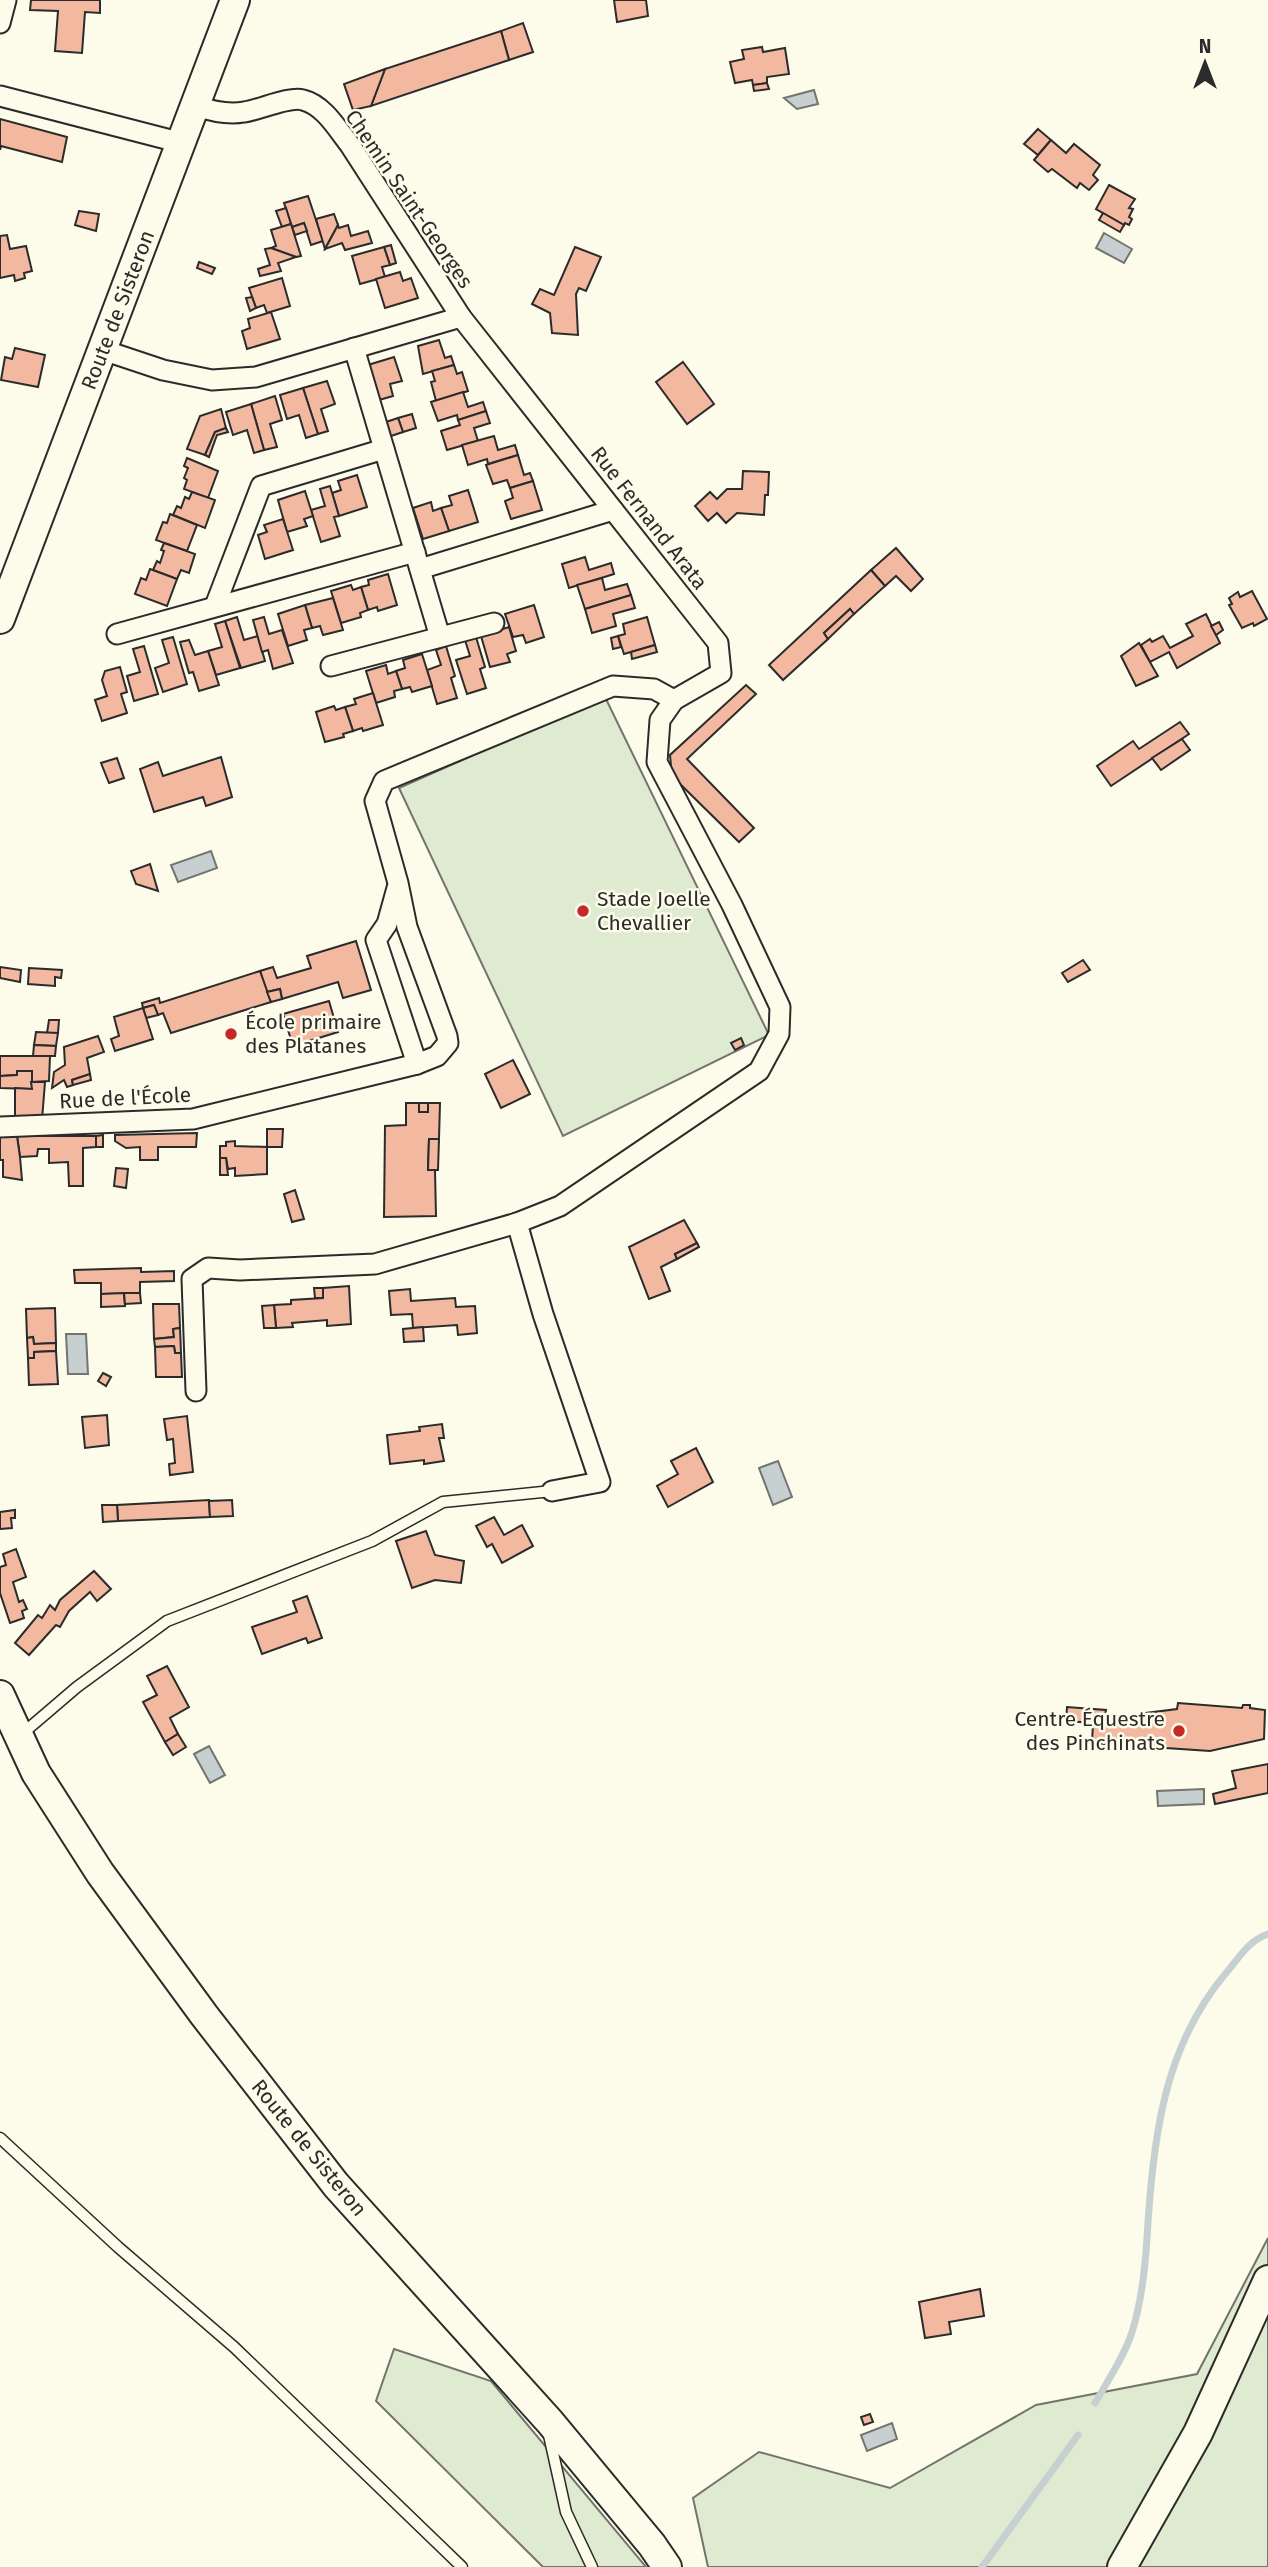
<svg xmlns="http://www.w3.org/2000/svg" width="1268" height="2567" viewBox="0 0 1268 2567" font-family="'Fira Sans',sans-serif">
<rect width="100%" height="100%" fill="#fdfbea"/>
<g fill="#deebd1" stroke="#74746e" stroke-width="2">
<polygon points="605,697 769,1035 563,1136 399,788"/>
<polygon points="1268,2238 1268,2567 708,2567 693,2498 759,2452 890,2488 1036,2405 1197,2374"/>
<polygon points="394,2349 491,2381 646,2567 543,2567 376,2401"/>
</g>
<g fill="#c7d0d0" stroke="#74746e" stroke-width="2">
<polygon points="814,90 818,104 797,109 784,98"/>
<polygon points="1104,233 1132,249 1124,263 1096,248"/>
<polygon points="211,851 217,868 178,882 171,865"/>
<polygon points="66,1334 86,1334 88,1374 68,1374"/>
<polygon points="778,1461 792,1497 773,1505 759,1468"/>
<polygon points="209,1746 225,1775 210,1783 194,1754"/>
<polygon points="1204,1789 1204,1804 1158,1806 1157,1791"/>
<polygon points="892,2423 897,2439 867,2451 861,2435"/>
</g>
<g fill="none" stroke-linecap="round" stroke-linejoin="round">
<g stroke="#c7d0d0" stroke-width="7">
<path d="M 1095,2403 C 1107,2382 1125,2355 1132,2332 C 1143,2297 1146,2258 1148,2222 C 1154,2131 1166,2044 1226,1973 C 1239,1958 1249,1940 1268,1934"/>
<polyline points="982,2567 1078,2435"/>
</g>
</g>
<g fill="#f2b8a0" stroke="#2b2b2b" stroke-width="2">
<polygon points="31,0 100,0 100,13 85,12 82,53 55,51 58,11 30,10"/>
<polygon points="614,0 646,0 648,16 617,22"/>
<polygon points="523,23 533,52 509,60 501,31"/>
<polygon points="501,31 509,60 371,106 385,69"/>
<polygon points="762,47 763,52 785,48 789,74 767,77 767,83 753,85 752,80 735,83 730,62 744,59 742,50"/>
<polygon points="385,69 371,106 353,110 344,84"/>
<polygon points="767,83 769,89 754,91 753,85"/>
<polygon points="0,119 67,137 62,162 1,146 0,150"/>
<polygon points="1038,129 1051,140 1038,155 1024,144"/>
<polygon points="1051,140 1066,153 1074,144 1100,165 1093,175 1098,180 1089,190 1080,183 1077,188 1052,169 1048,172 1034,160"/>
<polygon points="1109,185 1135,199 1129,208 1133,209 1129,217 1132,219 1129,225 1125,223 1124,225 1096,209"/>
<polygon points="308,196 323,241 311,245 304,223 292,227 284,203"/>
<polygon points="286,208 291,224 282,227 276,211"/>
<polygon points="79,211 99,214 96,231 75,225"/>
<polygon points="1103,213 1124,225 1120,232 1099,220"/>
<polygon points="334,214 338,225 325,249 316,219"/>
<polygon points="304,223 307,231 295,235 292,227"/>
<polygon points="291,224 301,256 296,257 271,248 276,246 271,230"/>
<polygon points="338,225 339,228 348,225 351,236 368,231 372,243 345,250 342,243 325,249"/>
<polygon points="7,235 10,249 26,246 32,271 24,273 25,278 15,281 14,275 0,278 0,236"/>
<polygon points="391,245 396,263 390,265 384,247"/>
<polygon points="384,247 390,265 382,267 385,277 360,284 352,256"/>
<polygon points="575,247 601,257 586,291 579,288 576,294 578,335 552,333 550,313 532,304 540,289 554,295"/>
<polygon points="271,248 296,257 278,263 281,271 260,276 258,269 270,265 265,249"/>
<polygon points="199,262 215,268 212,274 197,268"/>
<polygon points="400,272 403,281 411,278 418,298 385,308 376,279"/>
<polygon points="282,278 290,306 267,313 264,305 256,308 249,288"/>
<polygon points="252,297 256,308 250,311 246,298"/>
<polygon points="271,312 280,339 247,349 242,331 250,328 248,319"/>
<polygon points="439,340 445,358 451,356 454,365 423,374 418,346"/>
<polygon points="15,348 45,355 38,387 1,380 5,357 12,359"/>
<polygon points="394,357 402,381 390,384 393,396 379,400 368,365"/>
<polygon points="683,362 714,404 687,424 656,382"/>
<polygon points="454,365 457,374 462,372 468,391 436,401 431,382 435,381 432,371"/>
<polygon points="327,381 335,404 321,409 328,431 318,434 303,388"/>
<polygon points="303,388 318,434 306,438 299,415 287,419 280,395"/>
<polygon points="463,392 468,407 483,402 486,411 458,420 457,415 438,421 431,402"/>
<polygon points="275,396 282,420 270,424 277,447 264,450 251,404"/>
<polygon points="251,404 264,450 254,453 247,430 233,435 226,412"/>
<polygon points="221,409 226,428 215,432 205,455 187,449 200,416"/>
<polygon points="486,411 490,423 474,428 478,441 447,450 441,431 460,425 458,420"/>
<polygon points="412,414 416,428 403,432 398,418"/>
<polygon points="398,418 403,432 391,436 386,422"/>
<polygon points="226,428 228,432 217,435 209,457 205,455 215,432"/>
<polygon points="494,436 498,450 515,445 518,455 488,464 487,459 468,465 462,445"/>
<polygon points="518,455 524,475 530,473 533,481 510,488 507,480 493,484 486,465"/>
<polygon points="187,458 218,471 208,498 184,489 187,480 184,478 188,468 184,466"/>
<polygon points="743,471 769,472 768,495 765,495 764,515 737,513 726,523 717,513 708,521 695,506 710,492 717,499 727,489 742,489"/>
<polygon points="357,475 367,507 339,516 332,493 341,490 338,481"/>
<polygon points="533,481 542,510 511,519 505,501 513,498 510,488"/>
<polygon points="330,486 339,516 334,517 340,536 321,542 311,510 325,506 320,489"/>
<polygon points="468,490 478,522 449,531 441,508 452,505 449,496"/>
<polygon points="305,491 313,516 304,519 307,526 287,532 278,500"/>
<polygon points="192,492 215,500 205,528 173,515 177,506 181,508 185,497 189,499"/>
<polygon points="431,502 433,511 441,508 449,531 423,539 413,508"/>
<polygon points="170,514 197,525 187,551 156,540 163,522 167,523"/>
<polygon points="283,519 293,550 265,559 258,535 267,532 264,525"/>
<polygon points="164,543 195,554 189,573 181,570 177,579 153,570 157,561 160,563 164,551 161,550"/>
<polygon points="896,548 923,579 911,591 896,576 885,586 871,570"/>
<polygon points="585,557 589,570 611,563 614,574 569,588 562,564"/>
<polygon points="150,569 177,579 167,606 135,594 141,578 146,580"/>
<polygon points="871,570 885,586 854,614 850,609 824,633 828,639 783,680 769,665"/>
<polygon points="388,574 397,605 378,611 377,607 368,610 361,587 369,585 368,580"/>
<polygon points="602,578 605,590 627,584 631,595 585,609 577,585"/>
<polygon points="351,585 353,590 361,587 368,610 360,613 361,617 341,623 331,591"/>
<polygon points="1252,591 1267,619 1254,626 1253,623 1242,628 1229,605 1232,604 1229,598 1238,592 1240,597"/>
<polygon points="631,595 635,608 613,614 616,626 592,633 585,609"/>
<polygon points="333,598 343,630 323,635 320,626 312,628 305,605"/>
<polygon points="305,605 312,628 304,630 307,640 288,646 278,614"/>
<polygon points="534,605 544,637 526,643 523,635 513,637 505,614"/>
<polygon points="850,609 854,614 828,639 824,633"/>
<polygon points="1206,614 1220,643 1177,668 1169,652 1150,662 1141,645 1150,639 1152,642 1163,636 1170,648 1193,636 1186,624"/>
<polygon points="237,617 244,640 258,636 265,661 241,668 225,621"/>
<polygon points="264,617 269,634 282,630 293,663 273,669 268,650 262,652 253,620"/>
<polygon points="647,617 655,645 624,654 618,636 625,634 623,624"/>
<polygon points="225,621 240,668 216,675 208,651 222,647 215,624"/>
<polygon points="1219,622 1223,630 1216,635 1211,626"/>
<polygon points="509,627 516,651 507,654 510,662 490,667 481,636"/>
<polygon points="618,636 621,647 613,649 611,638"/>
<polygon points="173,637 187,684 163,692 155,668 169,663 162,640"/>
<polygon points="476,637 485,667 480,669 486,688 467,694 456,660 470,656 465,640"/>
<polygon points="189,640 195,655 208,651 219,685 199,691 193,672 189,673 180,642"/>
<polygon points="1139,643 1158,676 1136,686 1121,656"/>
<polygon points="655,645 657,652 632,659 631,652"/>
<polygon points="144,646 158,694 134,701 127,676 140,672 133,649"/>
<polygon points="446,646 455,676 451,678 457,698 437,704 427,670 441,665 436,650"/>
<polygon points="422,654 432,686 412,692 410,687 402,689 396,671 405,668 403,660"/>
<polygon points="386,665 388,674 396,671 402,689 394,691 395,697 376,703 366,671"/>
<polygon points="120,667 127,692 121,694 127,713 102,721 95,700 107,696 102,680 105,671"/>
<polygon points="746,685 756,694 687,759 754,828 739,842 672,776 670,755"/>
<polygon points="373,693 383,725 363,731 362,728 353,731 345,707 356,704 354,699"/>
<polygon points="334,706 336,710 345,707 353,731 343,734 344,737 325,742 316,712"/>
<polygon points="1180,722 1189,734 1111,786 1097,766 1133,741 1139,749"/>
<polygon points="1182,739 1190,750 1161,770 1152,758"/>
<polygon points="221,757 232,797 206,806 203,797 154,812 140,769 158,762 163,776"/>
<polygon points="117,758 124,778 109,783 101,763"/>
<polygon points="150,864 158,891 136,884 131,871"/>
<polygon points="356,941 371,990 343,998 338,982 282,999 280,989 267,992 260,971 273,967 277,978 311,968 307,956"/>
<polygon points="1083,960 1090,970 1068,982 1062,973"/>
<polygon points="0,967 21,970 20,982 0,978"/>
<polygon points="29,968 62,970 61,978 55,977 55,986 28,984"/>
<polygon points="260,971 271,1002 171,1033 163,1013 158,1015 154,1005 143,1008 142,1003 159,998 160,1003"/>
<polygon points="280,989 282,999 271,1002 267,992"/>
<polygon points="329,1001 338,1032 293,1046 283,1014"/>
<polygon points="154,1005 158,1015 146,1018 143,1008"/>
<polygon points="143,1008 153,1039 115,1051 111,1039 119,1036 114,1017"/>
<polygon points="49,1020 59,1020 58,1033 47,1033"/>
<polygon points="36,1032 58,1033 56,1046 34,1045"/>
<polygon points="98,1036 104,1052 87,1058 90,1074 72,1080 73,1085 67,1087 64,1080 52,1088 54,1072 65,1065 64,1047"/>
<polygon points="741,1038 744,1045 735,1050 731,1043"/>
<polygon points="34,1045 56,1046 55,1056 33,1056"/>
<polygon points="0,1056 50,1056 49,1081 31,1082 32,1071 17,1071 17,1075 0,1076"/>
<polygon points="513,1060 530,1094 501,1108 485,1074"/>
<polygon points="17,1071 32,1071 32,1089 0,1088 0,1076 17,1075"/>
<polygon points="90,1074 91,1080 73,1085 72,1080"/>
<polygon points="31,1082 45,1082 42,1120 15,1120 15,1088 32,1089"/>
<polygon points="406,1103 419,1103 419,1112 428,1112 428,1103 440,1103 439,1139 429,1139 428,1170 435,1170 436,1216 384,1217 385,1126 406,1125"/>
<rect x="419" y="1103" width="9" height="9"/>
<polygon points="267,1129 283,1129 282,1147 267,1147"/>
<polygon points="197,1133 196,1147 158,1147 158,1160 140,1160 140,1147 126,1148 115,1141 115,1135"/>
<polygon points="103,1135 103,1147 96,1147 96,1136"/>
<polygon points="17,1136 96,1136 96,1147 83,1148 83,1186 69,1186 68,1162 49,1163 49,1149 38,1149 37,1156 20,1157"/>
<polygon points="17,1136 20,1157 22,1180 3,1177 3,1160 0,1160 0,1137"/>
<polygon points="429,1139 439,1139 438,1170 428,1170"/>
<polygon points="235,1141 235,1146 267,1147 267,1174 235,1176 235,1168 228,1169 226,1158 220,1158 220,1146 226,1146 226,1142"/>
<polygon points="220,1158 226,1158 228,1175 220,1175"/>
<polygon points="116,1168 128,1169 126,1188 114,1186"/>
<polygon points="295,1190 304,1219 292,1222 284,1194"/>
<polygon points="684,1220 697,1243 675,1254 677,1259 661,1267 670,1291 649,1299 629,1247"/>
<polygon points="697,1243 699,1247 677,1259 675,1254"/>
<polygon points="141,1268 141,1272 174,1271 174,1281 140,1282 140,1293 101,1294 101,1283 75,1283 74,1270"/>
<polygon points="349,1286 351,1324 327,1326 327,1320 292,1323 293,1327 276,1328 274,1305 291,1304 291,1300 323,1298 323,1288"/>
<polygon points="314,1288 323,1288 323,1298 315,1298"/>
<polygon points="410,1289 411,1301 455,1298 456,1307 475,1306 477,1333 458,1335 457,1325 413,1328 412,1314 391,1315 389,1291"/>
<polygon points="124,1293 125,1306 101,1307 101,1294"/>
<polygon points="124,1293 140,1293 141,1303 125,1304"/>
<polygon points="153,1304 179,1304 180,1328 173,1329 174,1337 154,1339"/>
<polygon points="274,1305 276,1328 264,1328 262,1306"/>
<polygon points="55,1308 56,1343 34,1344 33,1337 27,1338 26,1309"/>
<polygon points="423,1327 424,1341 404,1342 403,1329"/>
<polygon points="180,1328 181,1353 175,1353 174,1346 155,1347 154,1339 174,1337 173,1329"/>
<polygon points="33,1337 34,1344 56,1343 56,1351 34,1352 34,1358 28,1358 27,1338"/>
<polygon points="174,1346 175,1353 181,1353 182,1377 156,1377 155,1347"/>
<polygon points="56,1351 58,1384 29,1385 28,1358 34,1358 34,1352"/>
<polygon points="103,1373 111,1377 106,1386 98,1381"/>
<polygon points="107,1415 109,1445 85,1448 82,1417"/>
<polygon points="187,1416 193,1472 170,1475 169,1464 175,1463 173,1439 167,1440 164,1419"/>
<polygon points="442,1424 444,1438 439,1438 444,1461 424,1464 424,1460 390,1464 387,1435 420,1431 419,1427"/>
<polygon points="696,1448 713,1482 668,1507 657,1486 678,1474 671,1461"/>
<polygon points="209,1500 210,1517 118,1521 117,1505"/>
<polygon points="232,1500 233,1516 210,1517 209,1501"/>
<polygon points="102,1505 117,1505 118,1521 103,1522"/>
<polygon points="15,1510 15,1518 11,1518 12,1528 0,1529 0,1512"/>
<polygon points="494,1517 504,1535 522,1525 533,1546 502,1563 492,1544 487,1547 476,1526"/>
<polygon points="426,1531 435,1555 464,1561 461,1583 435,1580 412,1588 396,1541"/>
<polygon points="16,1549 26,1577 13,1582 19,1602 23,1600 27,1609 22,1611 24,1618 10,1623 0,1593 0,1567 6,1565 3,1554"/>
<polygon points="94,1571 111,1589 97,1601 90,1592 69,1611 60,1627 56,1625 29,1655 15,1643 38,1615 42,1618 50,1605 55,1610 60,1600"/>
<polygon points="307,1596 322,1638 308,1643 306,1638 262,1654 252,1627 297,1612 293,1601"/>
<polygon points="167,1666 189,1707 170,1718 178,1734 165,1742 143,1702 157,1695 147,1676"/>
<polygon points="1178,1703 1242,1708 1243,1705 1250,1705 1250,1708 1265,1710 1264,1739 1210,1751 1092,1743 1093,1723 1066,1721 1067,1707 1106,1710 1105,1716 1146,1718 1146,1713 1177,1709"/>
<polygon points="178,1734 186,1747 173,1755 165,1742"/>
<polygon points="1268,1764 1268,1793 1215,1804 1213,1794 1236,1788 1232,1771"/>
<polygon points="980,2289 984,2316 949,2322 951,2334 925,2338 919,2302"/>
<polygon points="870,2414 873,2422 864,2425 861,2417"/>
</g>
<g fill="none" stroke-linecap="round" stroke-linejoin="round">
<g stroke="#2b2b2b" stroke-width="13">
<g id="lane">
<polyline points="22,1734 77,1687 167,1621 372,1541 443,1502 552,1491"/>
<polyline points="0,2138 118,2247 234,2347 462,2567"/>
<polyline points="549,2435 566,2512 592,2567"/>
</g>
</g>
<g stroke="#2b2b2b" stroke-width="23">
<g id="street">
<polyline points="0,23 6,0"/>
<polyline points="0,96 182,143"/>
<path d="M 196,106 C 211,111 228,115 244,112 C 260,110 289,96 303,100 C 324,105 338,130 350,145 L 461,317"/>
<polyline points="354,348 440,637"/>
<polyline points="420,569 613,510"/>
<polyline points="215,606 261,486 384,449"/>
<polyline points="117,634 415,552"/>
<polyline points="331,666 494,623"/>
<polyline points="397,888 387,924 376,940 417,1064"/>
<polyline points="0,1127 193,1119 417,1064 437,1056 448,1043 447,1036 407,927 398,883 375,801 384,781 613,686 654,689 674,700 721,673 718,643 461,317 256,377 212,380 163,370 103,350"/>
<polyline points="196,1391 192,1279 208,1268 240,1270 375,1264 517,1223"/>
<polyline points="552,1491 600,1482 543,1314 517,1223 560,1206 759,1071 779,1034 780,1007 732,905 657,762 660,720 674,700"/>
</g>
</g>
<g stroke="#2b2b2b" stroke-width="32">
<g id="secondary">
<polyline points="0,619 235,0"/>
<polyline points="0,1695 36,1773 100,1873 204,2015 336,2185 550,2422 652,2545 667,2567"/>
<polyline points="1122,2567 1198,2433 1268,2280"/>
</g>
</g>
<use href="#lane" stroke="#fdfbea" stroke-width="10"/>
<use href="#street" stroke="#fdfbea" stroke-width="19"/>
<use href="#secondary" stroke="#fdfbea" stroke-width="28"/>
</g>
<g fill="#c62828" stroke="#fdfbea" stroke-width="2.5">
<circle cx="583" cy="911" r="7"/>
<circle cx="231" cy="1034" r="7"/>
<circle cx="1179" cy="1731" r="7"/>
</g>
<g text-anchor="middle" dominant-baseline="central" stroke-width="5" stroke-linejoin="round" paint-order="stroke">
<g font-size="21" fill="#2b2b2b" stroke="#fdfbea">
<text transform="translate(409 199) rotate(56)">Chemin Saint-Georges</text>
<text transform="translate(118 310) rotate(-69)">Route de Sisteron</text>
<text transform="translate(649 518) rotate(52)">Rue Fernand Arata</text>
<text transform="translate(125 1098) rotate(-3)">Rue de l'École</text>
<text transform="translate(309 2148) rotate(51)">Route de Sisteron</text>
</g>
<g font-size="21" fill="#2b2b2b" stroke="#fdfbea" text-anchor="start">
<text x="597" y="899">Stade Joelle<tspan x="597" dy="24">Chevallier</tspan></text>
<text x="245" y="1022">École primaire<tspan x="245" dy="24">des Platanes</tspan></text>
<text x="1165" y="1719" text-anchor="end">Centre Équestre<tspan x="1165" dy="24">des Pinchinats</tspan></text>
</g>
</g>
<g transform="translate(1205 63)" stroke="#fdfbea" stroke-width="5" paint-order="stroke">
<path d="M0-5L12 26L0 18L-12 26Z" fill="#2b2b2b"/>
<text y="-10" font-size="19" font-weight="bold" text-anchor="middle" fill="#2b2b2b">N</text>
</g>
</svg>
